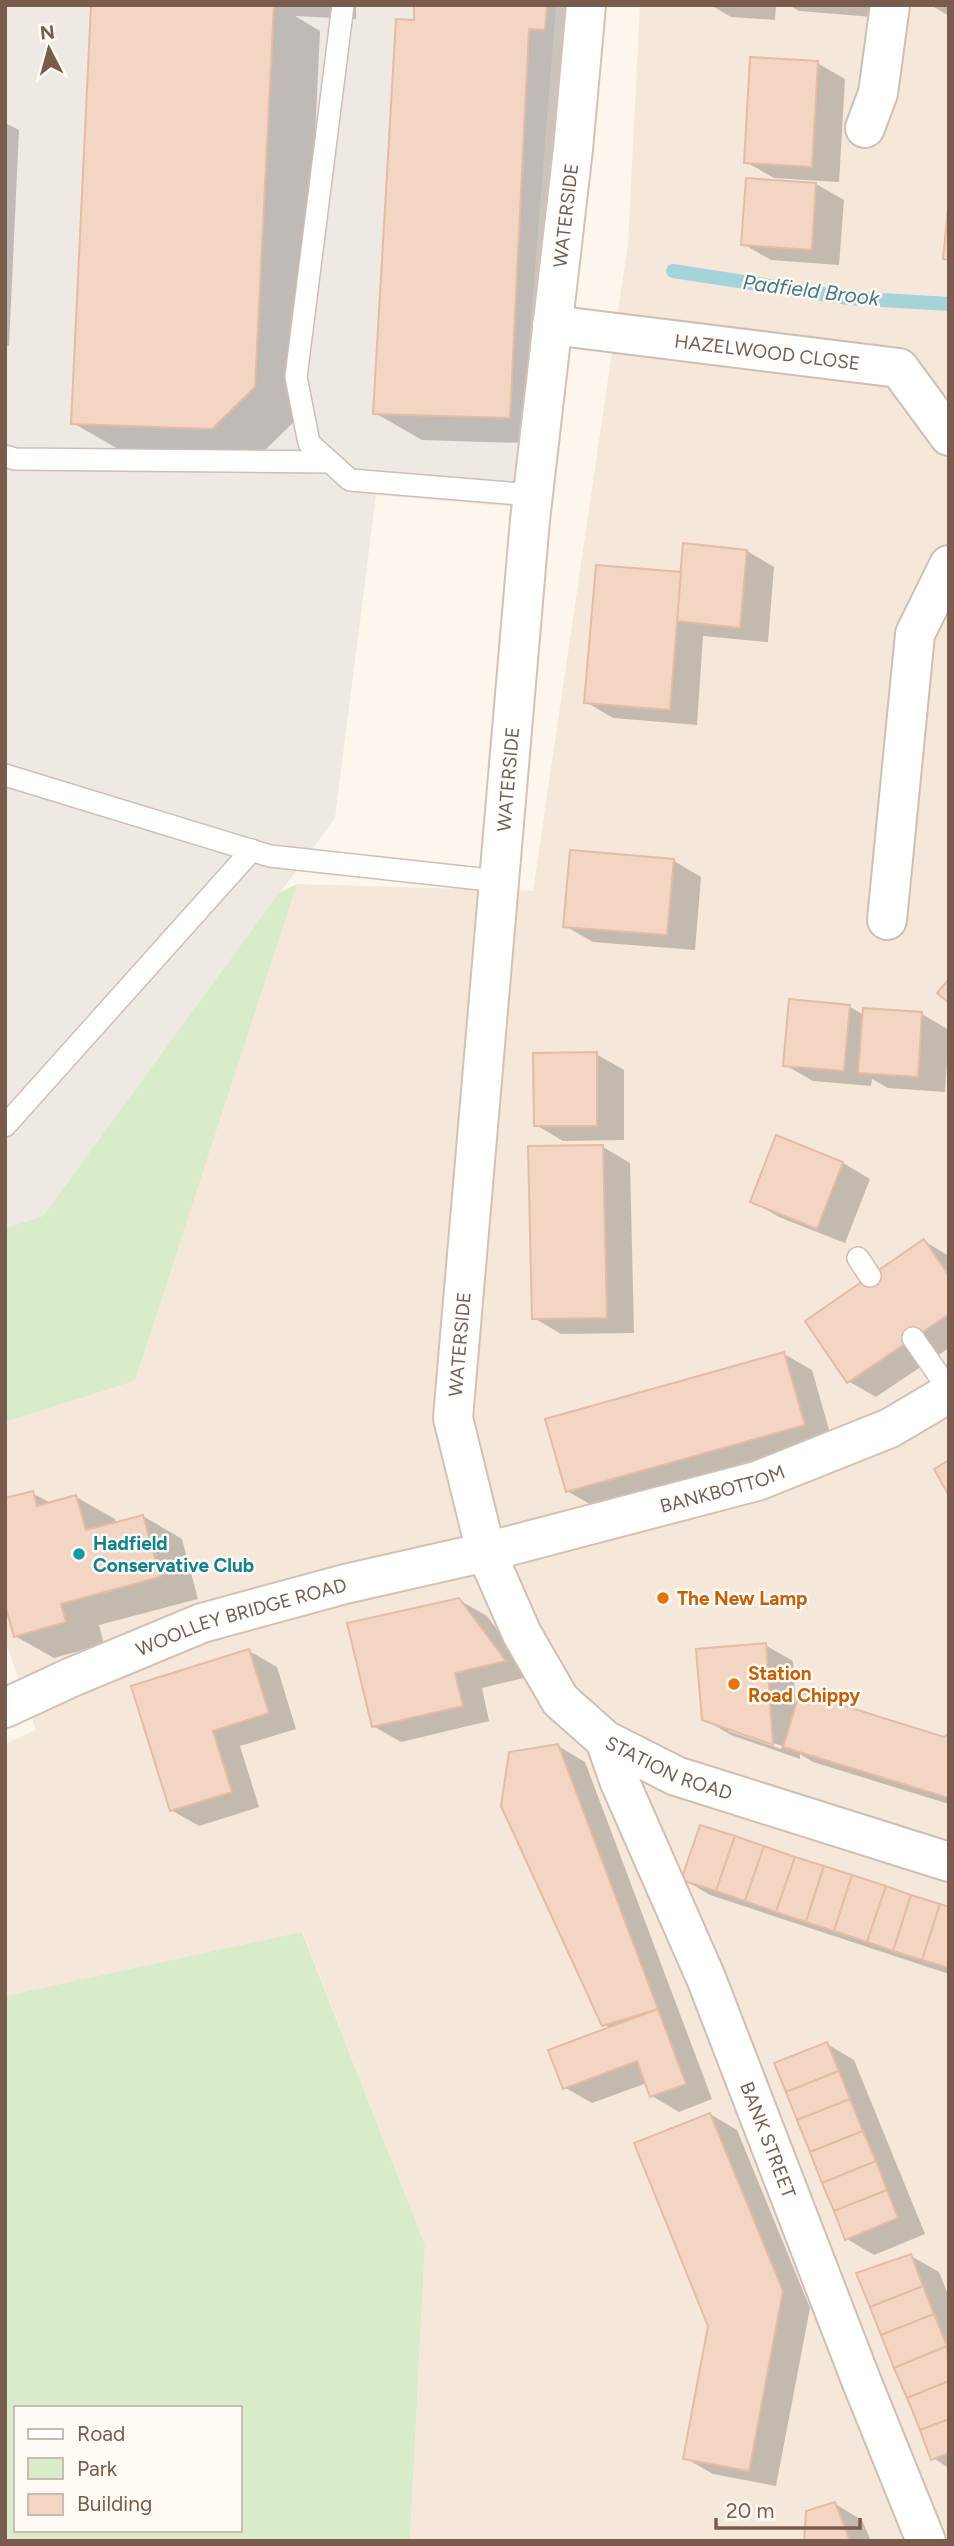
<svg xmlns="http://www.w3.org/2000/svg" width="954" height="2546" viewBox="0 0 954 2546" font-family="Figtree,sans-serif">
<rect width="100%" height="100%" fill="#fdf6ec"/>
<polygon fill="#f5e8da" points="640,5 949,5 949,2541 410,2541 425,2245 303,1933 5,1996 5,1744 36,1730 5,1640 5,1422 135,1381 297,884 533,891 628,243"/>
<polygon fill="#efe9e4" points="5,5 556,5 516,507 376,495 335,818 43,1216 5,1228"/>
<g fill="#d8ecc9" fill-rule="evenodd">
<polygon points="297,884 135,1381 5,1422 5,1228 43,1216 279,893"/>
<path d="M 302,1932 L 425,2245 L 410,2541 L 5,2541 L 5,1996 ZM 16,2408 L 240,2408 L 240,2530 L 16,2530 Z"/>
</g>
<g fill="#0003" fill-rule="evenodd">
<polygon points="93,5 356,5 356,19 295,16 320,31 302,414 260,455 120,450 73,423"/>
<polygon points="416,5 595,5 556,444 422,440 375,413"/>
<polygon points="711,5 776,5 775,20 731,17"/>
<polygon points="789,5 898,5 897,19 799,11"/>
<polygon points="931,5 949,5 949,16"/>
<polygon points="817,63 845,79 839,182 774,178 746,162"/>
<polygon points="5,123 19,130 9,346 5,346"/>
<polygon points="816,184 844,200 839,265 771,260 743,244"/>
<polygon points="685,545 747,551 774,567 768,642 703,636 697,725 613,718 586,702 682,574"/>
<polygon points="674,861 701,877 695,950 593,942 565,926"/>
<polygon points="850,1007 864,1015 864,1010 922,1014 949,1030 945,1092 888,1088 872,1079 871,1086 813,1081 785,1065"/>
<polygon points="596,1054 624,1070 624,1140 563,1141 536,1125"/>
<polygon points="777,1137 843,1163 870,1179 845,1243 779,1217 752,1201"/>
<polygon points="603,1147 630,1163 634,1333 561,1334 534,1318"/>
<polygon points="924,1241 949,1256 949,1348 876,1397 848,1381"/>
<polygon points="784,1354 812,1370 832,1440 595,1507 567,1491"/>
<polygon points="32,1493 51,1503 76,1497 115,1519 116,1524 143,1516 182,1539 198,1599 99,1625 104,1644 54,1658 15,1636"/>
<polygon points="459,1600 487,1616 532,1676 482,1688 489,1721 401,1742 373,1726"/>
<path d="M 765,1645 L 793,1661 L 796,1709 L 945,1739 L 949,1735 L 949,1804 L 813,1762 L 800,1754 L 800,1759 L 731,1735 L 704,1719 ZM 728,1727 L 782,1746 L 781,1749 L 728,1731 Z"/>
<polygon points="249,1651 277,1667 296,1729 240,1746 259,1807 199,1826 171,1810"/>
<polygon points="558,1746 585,1762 712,2099 679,2112 652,2096 647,2083 592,2103 564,2087 610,2028 603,2024"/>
<polygon points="683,1879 949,1909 949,1974 710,1895"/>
<polygon points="827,2044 854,2060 925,2234 874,2255 847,2239"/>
<polygon points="710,2114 737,2130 810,2308 776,2486 713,2474 685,2458 710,2326"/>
<polygon points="911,2256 939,2272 949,2297 949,2468 933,2458"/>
<polygon points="835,2504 862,2520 871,2541 805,2541"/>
</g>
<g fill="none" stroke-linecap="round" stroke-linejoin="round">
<polyline stroke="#a5d3da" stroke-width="14" points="673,271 848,298 949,304"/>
</g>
<g fill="#f3d5c3" stroke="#e6bba3" stroke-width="2">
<polygon points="91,5 274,5 255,387 212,429 71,424"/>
<polygon points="414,5 547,5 545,30 529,29 510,418 373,414 396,19 414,20"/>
<polygon points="750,57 818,61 812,167 744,163"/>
<polygon points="746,178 816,183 812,250 741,245"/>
<polygon points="949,198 949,260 943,259"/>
<polygon points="683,543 747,550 740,628 676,621"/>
<polygon points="596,565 681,572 670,710 584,703"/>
<polygon points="570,850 674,859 667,935 563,927"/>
<polygon points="949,979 949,1003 937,993"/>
<polygon points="789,999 850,1005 844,1071 783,1066"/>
<polygon points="863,1008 922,1012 918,1077 858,1073"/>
<polygon points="597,1052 597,1126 534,1126 533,1053"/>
<polygon points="776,1135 843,1162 817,1229 750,1202"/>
<polygon points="603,1145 607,1318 532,1319 528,1146"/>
<polygon points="924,1239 949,1276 949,1314 847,1383 805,1321"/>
<polygon points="784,1352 805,1425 566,1492 545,1419"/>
<polygon points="949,1460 949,1496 934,1469"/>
<polygon points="33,1491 37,1506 76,1495 86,1530 143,1515 160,1577 61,1604 66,1622 14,1637 5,1604 5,1498"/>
<polygon points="459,1598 506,1661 455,1673 463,1706 372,1727 347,1623"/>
<polygon points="766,1643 773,1745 702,1720 696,1649"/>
<polygon points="249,1649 269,1713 213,1731 232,1792 170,1811 131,1686"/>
<polygon points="800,1692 944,1737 949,1733 949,1798 783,1747"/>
<polygon points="558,1744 658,2009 602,2026 501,1806 509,1752"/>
<polygon points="700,1825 735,1836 716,1891 681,1880"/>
<polygon points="735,1836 764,1846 745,1901 716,1891"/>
<polygon points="764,1846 795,1857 776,1912 745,1901"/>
<polygon points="795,1857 824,1866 806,1922 776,1912"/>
<polygon points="824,1866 852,1875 834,1931 806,1922"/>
<polygon points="852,1875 886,1886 867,1942 834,1931"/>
<polygon points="886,1886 911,1895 893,1951 867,1942"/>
<polygon points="911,1895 940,1904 922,1960 893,1951"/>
<polygon points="940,1904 949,1907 949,1968 922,1960"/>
<polygon points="658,2009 686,2084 650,2097 637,2061 563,2089 548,2050"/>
<polygon points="827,2042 839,2071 786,2092 774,2063"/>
<polygon points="839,2071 850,2099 797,2120 786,2092"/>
<polygon points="850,2099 863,2131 810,2152 797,2120"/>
<polygon points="710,2113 783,2291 749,2471 683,2459 708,2326 634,2143"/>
<polygon points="863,2131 876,2161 822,2183 810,2152"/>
<polygon points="876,2161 887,2190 834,2211 822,2183"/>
<polygon points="887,2190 898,2218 845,2240 834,2211"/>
<polygon points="911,2254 923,2286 870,2307 856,2273"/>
<polygon points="923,2286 934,2314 881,2335 870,2307"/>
<polygon points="934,2314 947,2346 894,2368 881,2335"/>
<polygon points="947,2346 949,2381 907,2398 894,2368"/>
<polygon points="949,2381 949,2419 920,2430 907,2398"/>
<polygon points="949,2419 949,2453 931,2460 920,2430"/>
<polygon points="835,2502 850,2541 804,2541 806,2511"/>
</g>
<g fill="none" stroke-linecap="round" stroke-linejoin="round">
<g stroke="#d1beb0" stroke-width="24">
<g id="lane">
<polyline points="343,5 296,377 309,443 350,480 533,495"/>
<polyline points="5,456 15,459 330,462"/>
<polyline points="5,775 270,856 499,881"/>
<polyline points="5,1126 252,850"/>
<polyline points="858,1258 870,1276"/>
<polyline points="913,1338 949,1390"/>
</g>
</g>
<g stroke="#d1beb0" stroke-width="42">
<g id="street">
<polyline points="865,128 878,93 890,5"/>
<path id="s1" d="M 552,325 L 899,368 L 949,436"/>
<polyline points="887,920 915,634 949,565"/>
<path id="s2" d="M 486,1552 L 522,1634 L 560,1700 L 605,1740 L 676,1776 L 949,1862"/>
<path id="s3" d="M 605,1740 L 619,1780 L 706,1978 L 861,2380 L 926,2541"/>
</g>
</g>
<g stroke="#d6c0b0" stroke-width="42">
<g id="secondary">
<path id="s4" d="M 486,1552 L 453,1418 L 530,520 L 573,149 L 586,5"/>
<path id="s5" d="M 5,1708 L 72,1677 L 202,1623 L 345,1584 L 486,1552 L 757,1481 L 890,1428 L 949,1393"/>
</g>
</g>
<use href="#lane" stroke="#fff" stroke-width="21"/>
<use href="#street" stroke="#fff" stroke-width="38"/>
<use href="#secondary" stroke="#fff" stroke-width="38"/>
</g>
<circle fill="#0f9aa8" stroke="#fffaf3" stroke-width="2.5" cx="79" cy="1554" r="7"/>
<g fill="#e8710a" stroke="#fffaf3" stroke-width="2.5">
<circle cx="663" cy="1598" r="7"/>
<circle cx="734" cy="1684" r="7"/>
</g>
<g text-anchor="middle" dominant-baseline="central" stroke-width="5" stroke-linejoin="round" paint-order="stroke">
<g font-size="19" fill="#7a5c4d" stroke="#fffaf3">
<text stroke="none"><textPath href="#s4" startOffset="1346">WATERSIDE</textPath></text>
<text stroke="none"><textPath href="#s1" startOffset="217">HAZELWOOD CLOSE</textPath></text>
<text stroke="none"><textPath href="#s4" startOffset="779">WATERSIDE</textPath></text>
<text stroke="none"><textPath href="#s4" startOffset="212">WATERSIDE</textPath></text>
<text stroke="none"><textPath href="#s5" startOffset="752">BANKBOTTOM</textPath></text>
<text stroke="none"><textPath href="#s5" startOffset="254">WOOLLEY BRIDGE ROAD</textPath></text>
<text stroke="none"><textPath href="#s2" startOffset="296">STATION ROAD</textPath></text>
<text stroke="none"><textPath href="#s3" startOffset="432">BANK STREET</textPath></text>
</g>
<g font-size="19" font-weight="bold" fill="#0d838f" stroke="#fffaf3" text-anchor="start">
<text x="93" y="1543">Hadfield<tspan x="93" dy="22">Conservative Club</tspan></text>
</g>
<g font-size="19" font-weight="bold" fill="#c56008" stroke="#fffaf3" text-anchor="start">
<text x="677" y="1598">The New Lamp</text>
<text x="748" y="1673">Station<tspan x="748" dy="22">Road Chippy</tspan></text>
</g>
<g font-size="21" font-style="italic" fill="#437c86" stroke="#fffaf3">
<text transform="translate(811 290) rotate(7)">Padfield Brook</text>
</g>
</g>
<rect width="954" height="2546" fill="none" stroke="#7a5c4d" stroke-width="14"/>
<rect x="14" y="2406" width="228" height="126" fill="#fffaf3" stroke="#cabbb1" stroke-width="2"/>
<rect x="28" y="2429" width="35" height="10" fill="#ffffff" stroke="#cabbb1" stroke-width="2"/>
<text x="77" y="2441" font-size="21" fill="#7a5c4d">Road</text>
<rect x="28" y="2458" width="35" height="21" fill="#d8ecc9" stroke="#cabbb1" stroke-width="2"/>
<text x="77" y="2476" font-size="21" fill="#7a5c4d">Park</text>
<rect x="28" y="2494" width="35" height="21" fill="#f3d5c3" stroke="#cabbb1" stroke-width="2"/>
<text x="77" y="2511" font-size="21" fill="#7a5c4d">Building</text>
<g transform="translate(49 49) rotate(354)" stroke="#fffaf3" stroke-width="5" paint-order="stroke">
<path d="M0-5L12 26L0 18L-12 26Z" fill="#7a5c4d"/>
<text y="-10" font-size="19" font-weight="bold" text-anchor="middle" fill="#7a5c4d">N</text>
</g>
<path d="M716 2518v10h144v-10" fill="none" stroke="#7a5c4d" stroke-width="3.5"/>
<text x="726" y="2518" font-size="21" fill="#7a5c4d" stroke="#fffaf3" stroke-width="5" paint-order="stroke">20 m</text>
</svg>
